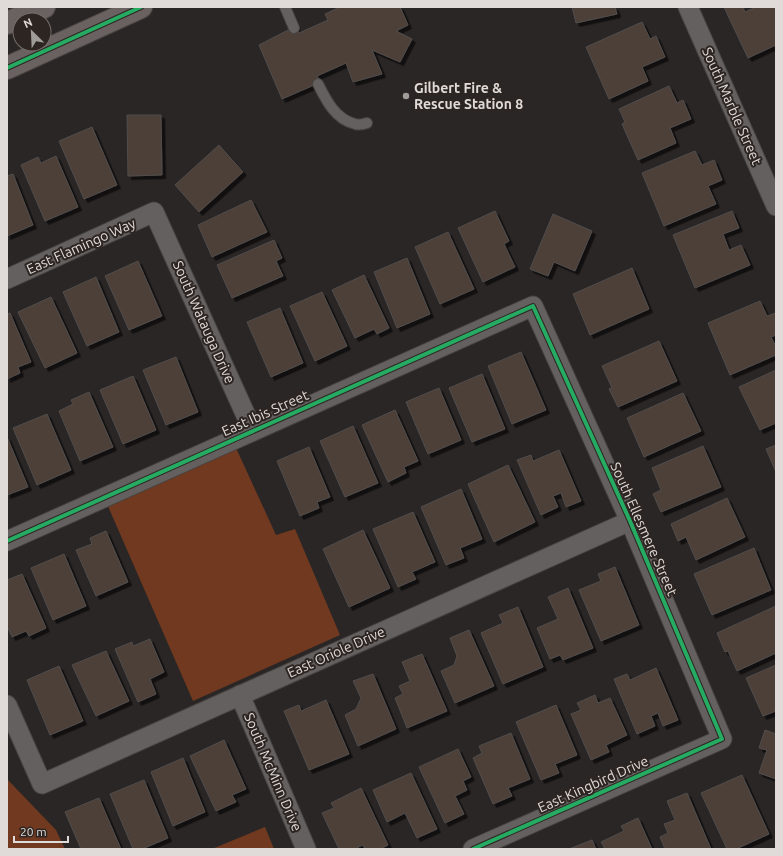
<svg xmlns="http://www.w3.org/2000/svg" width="783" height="856" viewBox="0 0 783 856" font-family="Ubuntu,sans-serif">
<defs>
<filter id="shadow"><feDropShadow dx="3.5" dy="3.5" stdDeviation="0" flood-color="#0009"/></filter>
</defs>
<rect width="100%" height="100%" fill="#2a2625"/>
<g fill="#703920">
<polygon points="236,448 276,535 295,529 340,635 193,701 107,504"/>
<polygon points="7,779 56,830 65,849 7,849"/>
<polygon points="265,827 274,849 212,849"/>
</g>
<g fill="#4d3f38" stroke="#514d4c" filter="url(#shadow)">
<polygon points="340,7 400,7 408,25 396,31 412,39 400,62 372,50 382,74 353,82 346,63 317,76 321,82 282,99 259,45 296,26 299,33 328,20 325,14"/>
<polygon points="572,7 615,7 617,14 576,23"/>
<polygon points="724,7 743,7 745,12 756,7 776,7 776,45 748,58"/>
<polygon points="642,22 650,39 656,36 665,57 642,67 648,81 609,99 586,47"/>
<polygon points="669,86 677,103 683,100 691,119 670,128 676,143 638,160 622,124 625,122 619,109"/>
<polygon points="127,115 161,115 162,175 128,176"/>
<polygon points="92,127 117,185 84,199 59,141"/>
<polygon points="219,145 243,172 199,212 175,185"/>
<polygon points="695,151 702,165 714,160 722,180 708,186 716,204 664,226 642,173"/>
<polygon points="56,156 78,207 45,221 21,165 38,157 41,163"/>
<polygon points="13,174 33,225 7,236 7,176"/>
<polygon points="251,200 267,232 212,257 198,225"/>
<polygon points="495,211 509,241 504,244 515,267 483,282 458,228"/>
<polygon points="732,211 739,228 723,234 729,250 741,245 750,265 695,288 673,235"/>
<polygon points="553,214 592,231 575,271 554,262 548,276 530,269"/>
<polygon points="448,232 474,289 440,304 415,247"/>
<polygon points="274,240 282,258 276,261 283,276 232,298 217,265"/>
<polygon points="407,258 430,314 397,328 374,272"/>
<polygon points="138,261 162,316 129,330 105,276"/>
<polygon points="632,268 649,309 590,335 573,294"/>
<polygon points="364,275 389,328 377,334 374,329 355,338 332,290"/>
<polygon points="96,277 119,332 87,346 63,292"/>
<polygon points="322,292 347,346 315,361 290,306"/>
<polygon points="51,297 77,353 45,368 18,312"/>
<polygon points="760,301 767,316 776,313 776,335 771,337 776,347 776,355 730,375 708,323"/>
<polygon points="280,308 303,363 271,377 247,322"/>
<polygon points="10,313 31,362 18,367 20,373 7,379 7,314"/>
<polygon points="659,341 677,381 618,407 609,389 612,388 602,366"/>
<polygon points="521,352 546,410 512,424 488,366"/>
<polygon points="176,357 198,412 166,425 143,370"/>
<polygon points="776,370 776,423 760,430 739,387"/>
<polygon points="482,374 505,429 472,442 449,388"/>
<polygon points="133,376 156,430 123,444 100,390"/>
<polygon points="439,388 461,440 428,454 406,402"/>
<polygon points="89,392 113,447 80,461 59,411 73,404 71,400"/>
<polygon points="683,393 701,431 644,457 627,418"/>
<polygon points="395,410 418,461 404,467 406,473 388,482 362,425"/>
<polygon points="47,414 71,470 37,485 13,428"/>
<polygon points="353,426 378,483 345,497 320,441"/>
<polygon points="7,437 28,487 7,495"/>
<polygon points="776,445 776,472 766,449"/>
<polygon points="703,446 721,487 661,512 653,494 661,490 652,468"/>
<polygon points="309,447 330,497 317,502 319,508 300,516 277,461"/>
<polygon points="559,450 581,501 566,507 561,493 553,496 558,507 541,515 517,460 531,455 533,461"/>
<polygon points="508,465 535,522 494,542 468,484"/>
<polygon points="461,489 482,539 460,548 464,558 446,565 421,507"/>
<polygon points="727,498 745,537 696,560 686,537 678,541 671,524"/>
<polygon points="413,512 435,562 412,572 416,579 398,587 373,529"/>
<polygon points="363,530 390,588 349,607 323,549"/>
<polygon points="106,531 128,582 96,596 76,550 92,544 90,538"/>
<polygon points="754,548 771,590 712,615 694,574"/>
<polygon points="64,554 86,606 53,620 31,568"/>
<polygon points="615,567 639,625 601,641 579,590 601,581 598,574"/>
<polygon points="22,574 46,628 29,636 26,631 12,637 7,626 7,580"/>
<polygon points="568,588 593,648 563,660 560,655 550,659 537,628 558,619 548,597"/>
<polygon points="776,606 776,653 737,671 728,651 725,652 717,633"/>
<polygon points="518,607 543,667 503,684 481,633 503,623 499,615"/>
<polygon points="469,630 494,686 455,703 441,671 454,665 457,656 450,638"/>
<polygon points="150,639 164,672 150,679 156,694 138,702 115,649 132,642 133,646"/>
<polygon points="106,651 129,701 96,716 72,665"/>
<polygon points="422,654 447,711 407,728 395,698 403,694 399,686 410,681 402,662"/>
<polygon points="776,665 776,711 763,716 746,678"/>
<polygon points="59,666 83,721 50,735 27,680"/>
<polygon points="656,668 678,720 663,726 658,713 651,716 655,726 637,734 614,679 627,674 630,680"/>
<polygon points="373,674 396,729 358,746 345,715 356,709 361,698 353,681"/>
<polygon points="595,695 598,703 610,698 627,735 606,745 609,752 591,760 571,714 581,710 577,703"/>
<polygon points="326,700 349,754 309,770 284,711 299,705 301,711"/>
<polygon points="556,705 577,755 555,764 559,773 541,780 516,722"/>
<polygon points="765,730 776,734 776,779 759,773 767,750 759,748"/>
<polygon points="511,733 530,779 508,788 512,796 493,804 473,758 482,753 479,746"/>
<polygon points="224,740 246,789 232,795 236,802 216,811 190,756"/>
<polygon points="458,749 471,777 463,781 467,790 455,796 464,814 445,823 419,767"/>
<polygon points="183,758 205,812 173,826 151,772"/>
<polygon points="411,773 437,829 417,838 405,813 387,822 373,790"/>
<polygon points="742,775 769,834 736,849 727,849 701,793"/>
<polygon points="144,780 168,838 142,849 133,849 110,794"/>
<polygon points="361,788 388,845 380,849 365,849 363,845 358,847 359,849 339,849 322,813 334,808 331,803"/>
<polygon points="687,793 711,849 665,849 660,837 668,833 664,824 675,820 667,801"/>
<polygon points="99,798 121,849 81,849 65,812"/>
<polygon points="638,818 652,849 605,849 601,842 624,831 621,826"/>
<polygon points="592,840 596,849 569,849"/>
</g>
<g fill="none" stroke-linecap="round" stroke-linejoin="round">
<g stroke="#484442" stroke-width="12">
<g id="lane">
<polyline points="285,7 294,28"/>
<path d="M 318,84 C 326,100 335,119 355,124 C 358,125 364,124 367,123"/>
</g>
</g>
<g stroke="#484442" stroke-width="21">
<g id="street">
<polyline points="688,7 776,206"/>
<polyline points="7,279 154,212 253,431"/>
<polyline points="7,541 533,306 630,521 722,739 473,849"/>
<polyline points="240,695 306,849"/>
<polyline points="7,705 42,784 630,521"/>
</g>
</g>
<g stroke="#484442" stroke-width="24">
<g id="secondary">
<polyline points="7,23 44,7"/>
<polyline points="7,68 141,7"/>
</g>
</g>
<use href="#lane" stroke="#63605f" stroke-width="10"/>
<use href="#street" stroke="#63605f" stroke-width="19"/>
<use href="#secondary" stroke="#6a6260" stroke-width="22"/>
<g stroke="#2d2522" stroke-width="6">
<g id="cycleway">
<polyline points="7,68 141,7"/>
<polyline points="7,541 533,306 630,521 722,739 473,849"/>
</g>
</g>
<use href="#cycleway" stroke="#26ab63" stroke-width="4"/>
</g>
<circle fill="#a09c99" stroke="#2d2522" stroke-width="1.5" cx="406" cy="96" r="4"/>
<g text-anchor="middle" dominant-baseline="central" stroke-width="4" stroke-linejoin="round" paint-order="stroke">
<g font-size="14" font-weight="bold" fill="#e0dbd8" stroke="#2d2522" text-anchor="start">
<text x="414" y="88">Gilbert Fire &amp;<tspan x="414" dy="16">Rescue Station 8</tspan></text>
</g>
<g font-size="14" fill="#e0dbd8" stroke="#2d2522">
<text transform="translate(732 106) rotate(66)">South Marble Street</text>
<text transform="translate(81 246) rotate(-24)">East Flamingo Way</text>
<text transform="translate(204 322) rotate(66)">South Watauga Drive</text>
<text transform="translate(265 413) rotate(-24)">East Ibis Street</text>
<text transform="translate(644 529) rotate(66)">South Ellesmere Street</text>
<text transform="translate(336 652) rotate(-24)">East Oriole Drive</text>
<text transform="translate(273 772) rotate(67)">South McMinn Drive</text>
<text transform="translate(593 784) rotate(-24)">East Kingbird Drive</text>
</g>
</g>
<rect width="783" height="856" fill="none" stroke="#e0dbd8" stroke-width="16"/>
<g transform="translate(32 32) rotate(336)"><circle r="19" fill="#2d2522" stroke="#756e6b"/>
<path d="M0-3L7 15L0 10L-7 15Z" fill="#a09c99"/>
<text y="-6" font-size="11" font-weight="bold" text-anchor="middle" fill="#e0dbd8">N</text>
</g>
<path d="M14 836v6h54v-6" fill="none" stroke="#e0dbd8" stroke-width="2"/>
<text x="20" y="836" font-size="12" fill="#e0dbd8" stroke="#2d2522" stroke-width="3" paint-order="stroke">20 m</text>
</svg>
